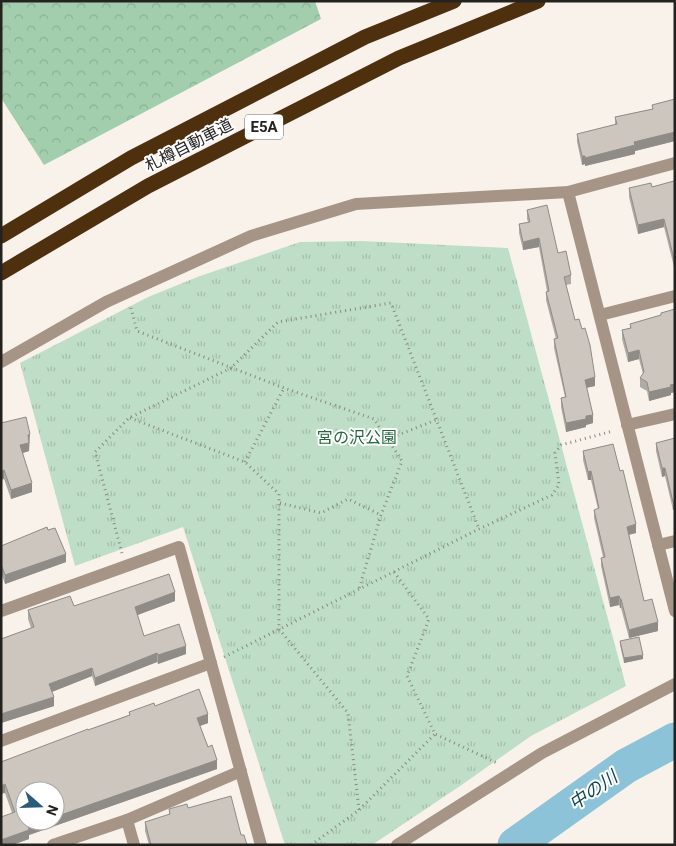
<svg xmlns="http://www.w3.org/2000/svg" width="676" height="846" viewBox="0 0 676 846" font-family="Roboto,'Noto Sans JP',sans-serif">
<defs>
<pattern id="forest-crowns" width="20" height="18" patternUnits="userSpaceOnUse" patternTransform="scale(1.25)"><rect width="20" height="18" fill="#a2ceae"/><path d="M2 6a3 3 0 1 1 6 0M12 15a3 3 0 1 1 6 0" fill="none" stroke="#8bb195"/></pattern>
<pattern id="park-tufts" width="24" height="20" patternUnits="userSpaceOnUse" patternTransform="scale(1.25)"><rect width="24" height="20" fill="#bfdec7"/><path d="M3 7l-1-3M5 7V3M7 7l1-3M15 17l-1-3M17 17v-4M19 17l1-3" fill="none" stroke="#a4beaa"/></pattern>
</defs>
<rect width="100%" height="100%" fill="#f9f2eb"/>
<polygon fill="url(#forest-crowns)" points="1,1 315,1 321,19 44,165 1,98"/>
<polygon fill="url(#park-tufts)" points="362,241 508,248 626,686 531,736 463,784 372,845 285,845 183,527 75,566 20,363 148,297 200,276 300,242"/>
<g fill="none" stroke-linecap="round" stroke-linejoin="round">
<polyline stroke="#8cc3d8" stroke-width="35" points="515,845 626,766 675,740"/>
<g stroke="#8b8782" stroke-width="3" stroke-dasharray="1 4" stroke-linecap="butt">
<polyline points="131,308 137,331 284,388 374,419 402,461 381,515 359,589"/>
<polyline points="130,418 245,462 279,494 279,629 348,713 359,810"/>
<polyline points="388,439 436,420"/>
<polyline points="245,462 284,388"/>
<polyline points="280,503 321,513 348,499 381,515"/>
<polyline points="122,553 95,452 129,418 231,368 278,322 391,303 479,529"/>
<polyline points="394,572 429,619 407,676 435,734 497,763"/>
<polyline points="224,657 479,529 552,495 559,485 555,453 561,445 613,431"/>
<polyline points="311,845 359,810 435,734"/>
</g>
<g stroke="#a69587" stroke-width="12">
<polyline points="568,192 675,611"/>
<polyline points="600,315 675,296"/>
<polyline points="1,362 106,302 251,236 356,204 568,192 675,163"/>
<polyline points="627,425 675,414"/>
<polyline points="658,545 675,541"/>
<polyline points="1,611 179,547 261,845"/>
<polyline points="1,741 211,663"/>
<polyline points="127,820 134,845"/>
<polyline points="53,845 127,820 241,771"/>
<polyline points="397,845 542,753 675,684"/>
</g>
<g stroke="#4e2f0e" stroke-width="15">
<polyline points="1,236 131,158 365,37 454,1"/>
<polyline points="1,273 148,186 399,58 538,1"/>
</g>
</g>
<g fill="#afaaa4">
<polygon points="675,99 675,141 635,151 635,154 585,166 585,164 582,165 577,142 577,134 615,125 615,117 652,109 652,105"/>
<polygon points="674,181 675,271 664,227 638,234 629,197 629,188 652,187"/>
<polygon points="527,210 558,253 571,275 571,284 566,285 575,320 595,386 586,388 593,423 586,425 586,427 566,432 561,407 561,398 565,397 554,348 554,339 556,339 546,300 546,292 547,291 539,247 523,250 519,233 519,224 528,222 527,219"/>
<polygon points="675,309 675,392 671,393 671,395 649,401 647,391 640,387 640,378 643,374 639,359 628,362 622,339 622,330 630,328 630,324 661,315 661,313"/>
<polygon points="1,423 30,443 29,443 29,451 22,453 32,492 11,499 4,479"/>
<polygon points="675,438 675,510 673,510 665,476 662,477 656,451 656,443"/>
<polygon points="583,451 636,533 629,535 644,601 658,631 629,638 621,608 620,608 619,605 610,607 601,566 601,558 603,557 594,518 594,510 598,509 591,480 588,480 583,460"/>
<polygon points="48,530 66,562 5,584 1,573 1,546"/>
<polygon points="175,601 137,615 144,636 186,654 158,664 157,662 95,686 92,676 52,692 54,706 1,723 1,639 31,628 28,619 28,610 74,606"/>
<polygon points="620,641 643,659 624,663 620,645"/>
<polygon points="155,706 208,723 200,726 217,769 29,835 29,839 12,845 1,845 12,813 5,793 1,762 129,715 129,712"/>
<polygon points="188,808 241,835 247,845 149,845 145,831 145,822 169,815 169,809"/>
</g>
<g fill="#8f8b86">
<polygon points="675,132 675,141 635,151 635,154 585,166 585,158 634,142"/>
<polygon points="582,156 585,156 585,164 582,165"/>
<polygon points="664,219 664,227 638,234 638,225"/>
<polygon points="539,238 539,247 523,250 523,242"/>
<polygon points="639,350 639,359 628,362 628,353"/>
<polygon points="595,377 595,386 585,388 585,380"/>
<polygon points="675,384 675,392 671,393 671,395 649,401 649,392"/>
<polygon points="593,415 593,423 586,425 586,427 566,432 566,423 586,416"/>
<polygon points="30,434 29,451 20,454 20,445 28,435"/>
<polygon points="662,468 665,468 665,476 662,477"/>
<polygon points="4,470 4,479 1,480 1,471"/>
<polygon points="591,471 591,480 588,480 588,472"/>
<polygon points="32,483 32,492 11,499 11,490"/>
<polygon points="675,501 675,510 673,510 673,502"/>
<polygon points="636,524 636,533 627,535 627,527"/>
<polygon points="66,554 66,562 5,584 5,575"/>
<polygon points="175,592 175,601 135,616 135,607"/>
<polygon points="619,596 619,605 610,607 610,598"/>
<rect x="620" y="599" width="1" height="9"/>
<polygon points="658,622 658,631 629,638 629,630"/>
<polygon points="186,646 186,654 158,664 158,655"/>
<polygon points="157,653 157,662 95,686 95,678"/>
<polygon points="643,655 643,659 624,663 624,658"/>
<polygon points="92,668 92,676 49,693 49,684"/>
<polygon points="54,697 54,706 1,723 1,714"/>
<polygon points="208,714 208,723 197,727 197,718"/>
<polygon points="217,760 217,769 29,835 29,839 12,845 1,845 1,840 28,826 43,821 55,821 55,817"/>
<polygon points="5,784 5,793 1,794 1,786"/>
</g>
<g fill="#ccc6bf" stroke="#8f8b86">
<polygon points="675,99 675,132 634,142 635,145 585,158 585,156 582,156 577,134 617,124 615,117 653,109 652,105"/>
<polygon points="674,181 675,182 675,263 664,219 638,225 629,188 651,183 652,187"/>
<polygon points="547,205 558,253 566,251 571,275 564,277 575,320 579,319 582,329 585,328 590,345 595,377 585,380 593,415 586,416 586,419 566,423 561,398 566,397 554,339 558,338 546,292 549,291 539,238 523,242 519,224 530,222 527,210"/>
<polygon points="675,309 675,384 670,385 671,387 649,392 647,382 640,378 644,372 639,350 628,353 622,330 631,328 630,324 661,315 661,313"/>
<polygon points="26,417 30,434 28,435 29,443 20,445 32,483 11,490 4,470 1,471 1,423"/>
<polygon points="675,438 675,501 673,502 665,468 662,468 656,443"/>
<polygon points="613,444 620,471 623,470 636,524 627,527 644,601 652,599 658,622 629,630 621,599 620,599 619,596 610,598 601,558 605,557 594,510 599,508 591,471 588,472 583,451"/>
<polygon points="47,527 48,530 55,528 66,554 5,575 1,564 1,546"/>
<polygon points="169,574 175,592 135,607 144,636 179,624 186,646 158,655 157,653 95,678 92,668 49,684 54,697 1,714 1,639 34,627 28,610 70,596 74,606"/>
<polygon points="639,637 643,655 624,658 620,641"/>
<polygon points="199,689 208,714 197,718 208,747 212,745 217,760 55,817 55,791 25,791 25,821 43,821 28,826 29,830 1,840 1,817 15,812 5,784 1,786 1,762 88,729 88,730 130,715 129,712 154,703 155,706"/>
<polygon points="231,796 241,835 244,835 247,845 151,845 145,822 170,814 169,809 187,804 188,808"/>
</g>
<g text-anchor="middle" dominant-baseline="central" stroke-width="4" stroke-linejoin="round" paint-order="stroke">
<rect fill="#fff" stroke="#666462" stroke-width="1" x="245" y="114.5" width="38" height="25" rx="4"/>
<g font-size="15" font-weight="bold" fill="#24221f">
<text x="264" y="127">E5A</text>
</g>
<g font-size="16" fill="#24221f" stroke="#fff">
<text transform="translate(189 145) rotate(-27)">札樽自動車道</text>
</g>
<g font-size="16" fill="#25673d" stroke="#fff">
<text x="357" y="437">宮の沢公園</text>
</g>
<g font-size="18" font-style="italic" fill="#0d3f4e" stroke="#fff">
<text transform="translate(593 790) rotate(-35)">中の川</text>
</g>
</g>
<rect width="676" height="846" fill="none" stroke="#24221f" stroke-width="5"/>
<g transform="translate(40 806) rotate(110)"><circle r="24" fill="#ffffff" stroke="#a7a7a5"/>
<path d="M0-4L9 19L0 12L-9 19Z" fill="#2c5a79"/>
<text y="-8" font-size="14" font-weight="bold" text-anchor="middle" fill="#24221f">N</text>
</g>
</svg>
